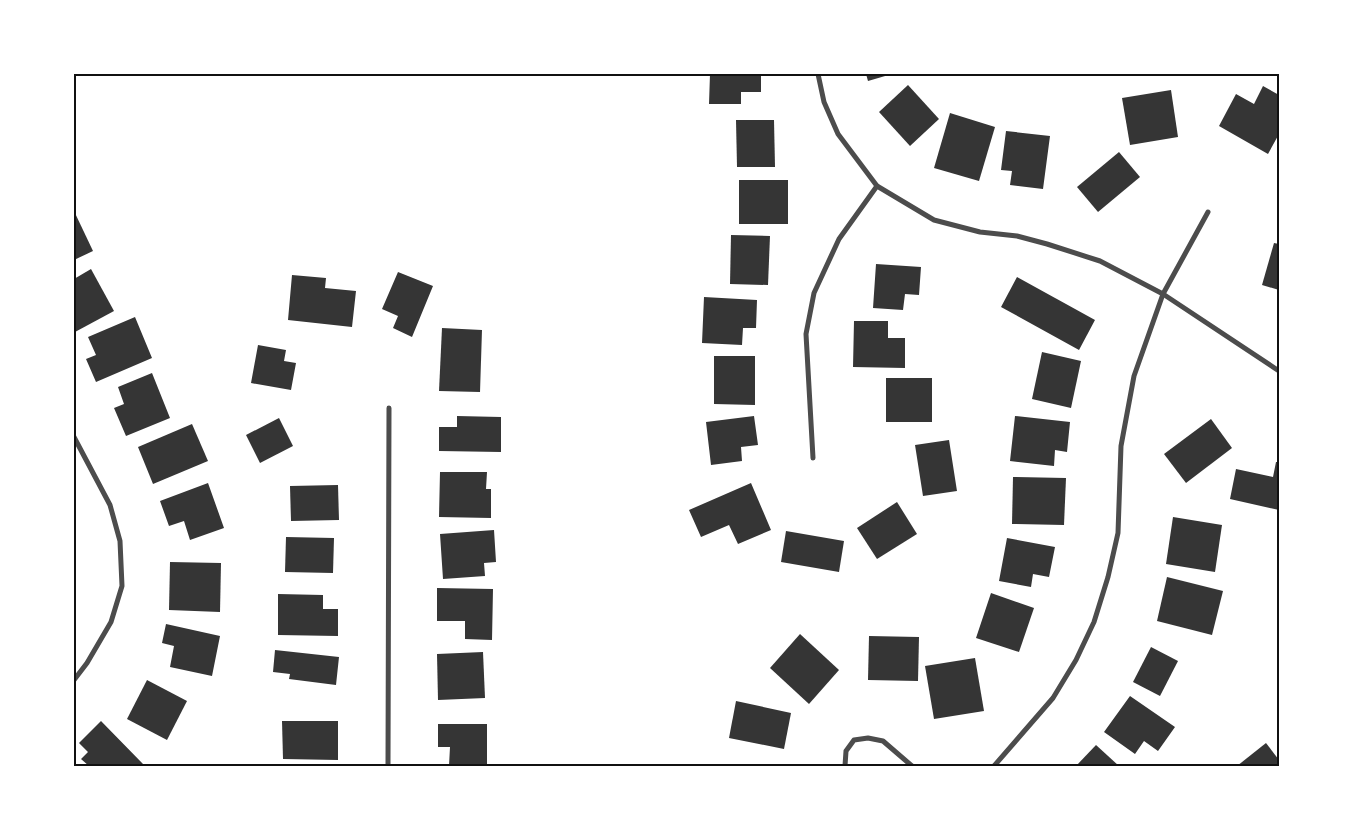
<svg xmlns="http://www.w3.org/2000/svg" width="1353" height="840" viewBox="0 0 1353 840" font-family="'Sofia Sans Condensed',sans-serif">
<rect width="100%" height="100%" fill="#fff"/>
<g fill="#353535">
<polygon points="710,74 761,74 761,92 741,92 741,104 709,104"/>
<polygon points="866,74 892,74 868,81"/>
<polygon points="908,85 939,119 910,146 879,112"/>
<polygon points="1263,86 1279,95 1279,134 1268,154 1219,126 1236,94 1254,104"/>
<polygon points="1171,90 1178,137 1130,145 1122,98"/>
<polygon points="950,113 995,127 979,181 934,168"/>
<polygon points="736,120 774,120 775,167 737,167"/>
<polygon points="1006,131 1050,136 1043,189 1010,185 1012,171 1001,170"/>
<polygon points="1119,152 1140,177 1098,212 1077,187"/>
<rect x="739" y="180" width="49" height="44"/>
<polygon points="74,211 93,251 74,260"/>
<polygon points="731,235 770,236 768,285 730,284"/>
<polygon points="1274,243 1279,244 1279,290 1262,285"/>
<polygon points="876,264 921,267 919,295 905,294 903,310 873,308"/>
<polygon points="91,269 114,311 75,332 74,330 74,279"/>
<polygon points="398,272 433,286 412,337 393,328 398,316 382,309"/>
<polygon points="292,275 326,278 325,288 356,291 352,327 288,320"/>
<polygon points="1017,277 1095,320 1079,350 1001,307"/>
<polygon points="704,297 757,300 756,328 743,328 742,345 702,343"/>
<polygon points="135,317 152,358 96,382 86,359 96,355 88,337"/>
<polygon points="854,321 888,321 888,338 905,338 905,368 853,367"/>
<polygon points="442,328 482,330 480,392 439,391"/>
<polygon points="258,345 286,350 284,361 296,363 291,390 251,383"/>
<polygon points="1042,352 1081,361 1071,408 1032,399"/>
<polygon points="714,356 755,356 755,405 714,404"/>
<polygon points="152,373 170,418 126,436 114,408 124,404 118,387"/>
<rect x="886" y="378" width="46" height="44"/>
<polygon points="457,416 501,417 501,452 439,451 439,427 457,427"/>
<polygon points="754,416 758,445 741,447 742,461 711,465 706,422"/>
<polygon points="1015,416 1070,422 1067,452 1055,450 1054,466 1010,461"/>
<polygon points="279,418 293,446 260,463 246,435"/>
<polygon points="1211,419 1232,448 1186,483 1164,454"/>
<polygon points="192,424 208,461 153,484 138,447"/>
<polygon points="949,440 957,491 923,496 915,445"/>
<polygon points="1276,462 1279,462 1279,510 1230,499 1236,469 1273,477"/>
<polygon points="440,472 487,472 486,489 491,489 491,518 439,517"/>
<polygon points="1013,477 1066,478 1064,525 1012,524"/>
<polygon points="208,483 224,528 190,540 184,521 169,526 160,501"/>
<polygon points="751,483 771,530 738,544 729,525 701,537 689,510"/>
<polygon points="338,485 339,520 291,521 290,486"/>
<polygon points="897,502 917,534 877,559 857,528"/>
<polygon points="1173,517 1222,525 1215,572 1166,564"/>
<polygon points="494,530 496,562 484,563 485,576 443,579 440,534"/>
<polygon points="786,531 844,541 839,572 781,562"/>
<polygon points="286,537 334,538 333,573 285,572"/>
<polygon points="1007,538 1055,547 1049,577 1033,574 1031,587 999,581"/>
<polygon points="170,562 221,563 220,612 169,610"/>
<polygon points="1167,577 1223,591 1212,635 1157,621"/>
<polygon points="437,588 493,589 492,640 465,639 465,621 437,621"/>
<polygon points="991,593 1034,608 1019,652 976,638"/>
<polygon points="278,594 323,595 323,609 338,609 338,636 278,635"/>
<polygon points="166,624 220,636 212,676 170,667 174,646 162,643"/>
<polygon points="800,634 839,670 809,704 770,668"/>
<polygon points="869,636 919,637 918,681 868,680"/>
<polygon points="1151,647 1178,661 1160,696 1133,682"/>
<polygon points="275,650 339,657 336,685 289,679 290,674 273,672"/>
<polygon points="483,652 485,698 438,700 437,654"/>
<polygon points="975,658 984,711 934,719 925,666"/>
<polygon points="147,680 187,701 167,740 127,719"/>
<polygon points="1130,696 1175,727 1158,751 1144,741 1135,754 1104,732"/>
<polygon points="736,701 791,713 784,749 729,738"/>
<polygon points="101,721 143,764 141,766 89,766 81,759 88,752 79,743"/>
<polygon points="282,721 338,721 338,760 283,759"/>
<polygon points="438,724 487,724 487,766 449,766 450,747 438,747"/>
<polygon points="1266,743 1279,760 1279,766 1237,766"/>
<polygon points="1096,745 1119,766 1076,766"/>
</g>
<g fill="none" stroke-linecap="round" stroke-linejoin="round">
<g stroke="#4c4c4c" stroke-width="5">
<polyline points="818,74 824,102 838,134 877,186 934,220 980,232 1017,236 1047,244 1100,261 1163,294 1279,371"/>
<polyline points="74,437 110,505 120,541 122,586 111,622 87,663 74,680"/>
<polyline points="813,458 806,334 814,293 839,239 877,186"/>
<polyline points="388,766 389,408"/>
<polyline points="845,766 846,751 854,740 868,738 883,741 912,766"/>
<polyline points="994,766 1053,698 1076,660 1094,622 1108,577 1118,533 1121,446 1134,376 1163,294 1208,212"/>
</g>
</g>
<rect width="1353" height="840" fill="none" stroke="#ffffff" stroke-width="150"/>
<rect x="75" y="75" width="1203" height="690" fill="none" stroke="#111" stroke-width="2"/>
</svg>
